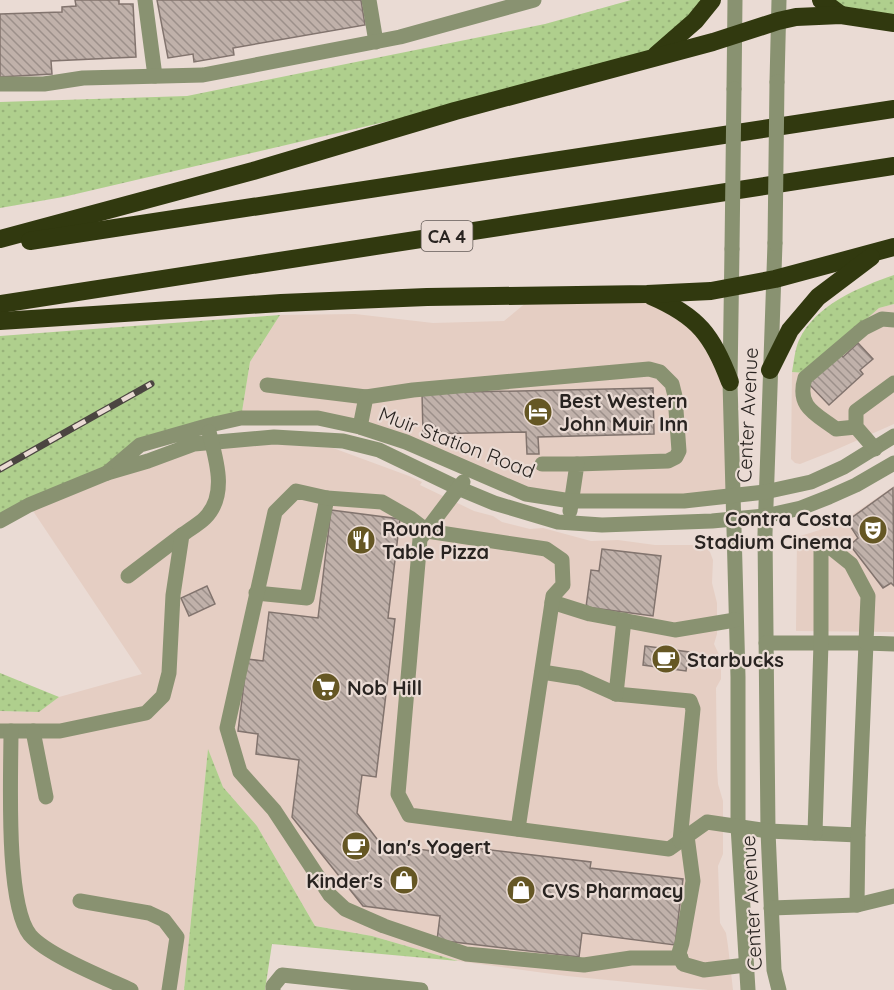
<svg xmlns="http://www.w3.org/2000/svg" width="894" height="990" viewBox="0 0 894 990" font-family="Quicksand,sans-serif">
<defs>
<pattern id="grass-dots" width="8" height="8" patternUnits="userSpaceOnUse" patternTransform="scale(1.5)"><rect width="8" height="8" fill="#afcf8d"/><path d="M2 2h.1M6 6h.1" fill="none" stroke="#97b279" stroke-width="1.8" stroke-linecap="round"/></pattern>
<pattern id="building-back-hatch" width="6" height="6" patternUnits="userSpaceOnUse" patternTransform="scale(1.5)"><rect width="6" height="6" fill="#c0b1aa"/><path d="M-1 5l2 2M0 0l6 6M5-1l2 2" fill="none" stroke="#9c908a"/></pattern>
</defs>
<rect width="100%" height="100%" fill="#eadbd4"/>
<g fill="#e5cec3">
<polygon points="534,296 669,304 722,360 733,497 526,494 360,427 241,418 250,362 280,315 355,314 433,323 504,321"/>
<polygon points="894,304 894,424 833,451 800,464 795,463 791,459 792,372 805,373 879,308"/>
<polygon points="194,444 272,444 333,448 409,476 422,482 420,485 474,511 493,516 502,522 530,529 543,528 591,541 618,540 655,545 704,545 710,552 713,560 712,583 717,603 717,634 714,644 721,659 721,679 716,688 717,768 718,784 723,801 723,854 718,866 720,923 726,933 728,946 733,990 708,990 567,976 458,961 372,936 315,926 257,826 223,787 208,750 184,990 0,990 0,711 39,712 59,697 142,674 29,505"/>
<polygon points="894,486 894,632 796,631 797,537 839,524"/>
</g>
<g fill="url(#grass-dots)">
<polygon points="631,0 712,0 650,60 63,197 0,208 0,102 187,96 545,24"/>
<polygon points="821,0 894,0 894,23"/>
<path d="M 894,275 L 894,304 L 879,308 L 805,373 L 792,372 C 794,361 795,349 799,340 C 816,304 860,287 894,275 Z"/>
<polygon points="280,315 250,362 241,418 141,445 107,473 0,521 0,336"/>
<polygon points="0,673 59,697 39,712 0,711"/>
<polygon points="208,749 223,787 257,826 315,926 372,936 458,961 272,944 265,990 184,990"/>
</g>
<g fill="url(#building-back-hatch)" stroke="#82746e" stroke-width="1.5">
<polygon points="75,0 119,0 119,4 133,4 136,57 51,61 52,74 0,77 0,14 62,12 62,7 76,6"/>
<polygon points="157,0 361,0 365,25 233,48 234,55 194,62 193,54 168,58"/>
<polygon points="858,343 873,359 860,370 863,374 829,405 806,381 838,351 843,357"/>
<polygon points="653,388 654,434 538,437 539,454 527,454 526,432 423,434 422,393"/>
<polygon points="893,488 894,586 891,583 883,588 850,545 858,538 847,521"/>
<polygon points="331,510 400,519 388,618 395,619 376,777 362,775 357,813 387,852 410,855 417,849 473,856 474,848 591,862 590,868 683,879 675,945 582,933 579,957 437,940 440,916 363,906 292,817 299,760 256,754 258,734 238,731 247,659 263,661 269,612 318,618"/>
<polygon points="602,549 661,556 653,616 586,607 591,570 599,571"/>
<polygon points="207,586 215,604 189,616 181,598"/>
<polygon points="645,646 689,652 686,671 643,665"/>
</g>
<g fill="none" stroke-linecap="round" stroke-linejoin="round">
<g stroke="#899271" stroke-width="15">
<polyline points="145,0 155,76"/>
<polyline points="369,0 376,42"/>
<polyline points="777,82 779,0"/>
<polyline points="0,84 44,84 83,78 203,75 400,37 534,0"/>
<polyline points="734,89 735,0"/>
<polyline points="775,243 765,534 768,831 774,970 779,990"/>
<polyline points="732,249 730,382 738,677 738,826 748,990"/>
<polyline points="267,385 366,397"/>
<polyline points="360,427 366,397 413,390 649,369 660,372 672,384 675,396 679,451 676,457 668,461 577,464 570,511"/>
<path d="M 856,427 L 836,429 C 816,414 796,407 805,378 L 864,328 L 882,319 L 894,320"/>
<polyline points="894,436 844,467 811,482 765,492 684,501 571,501 526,494 406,442 360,427 318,418 241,418 210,425 140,445 107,473 148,461 194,444 274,437 343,441 379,450 458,488 494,503 558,522 602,525 712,521 765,516 801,508 829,497 856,485 894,463"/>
<polyline points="875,449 856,427 856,411 894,383"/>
<polyline points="542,464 577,464"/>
<polyline points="463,482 420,539 398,794 409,815 669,849 707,822 768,831 858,835 866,643 766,643"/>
<polyline points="0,521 29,505 107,473"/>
<polyline points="128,576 182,535"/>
<polyline points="256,593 307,598 327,498"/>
<polyline points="552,602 590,614 675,630 735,620"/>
<polyline points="542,672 580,678 616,694 690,701 693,709 680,841"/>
<polyline points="616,694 624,620"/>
<path d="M 0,731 L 60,731 L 146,713 L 163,696 L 169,673 L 173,595 L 182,535 C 190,529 199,524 205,518 C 228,495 216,459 209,432"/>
<path d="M 11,731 C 11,774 5,904 30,935 C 47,955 105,978 131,990"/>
<polyline points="33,731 46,797"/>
<polyline points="518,829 553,596 563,585 562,560 546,549 427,531 410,518 382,502 327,498 296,491 275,512 227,728 240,772 274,810 330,895 345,909 384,926 466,954 584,965 631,958 681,958"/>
<polyline points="815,833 821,643 821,546 831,548 851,564 868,596 866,643 894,644"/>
<polyline points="687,836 693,881 682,943 679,953 683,964 704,970 746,965"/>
<polyline points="80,901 149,913 164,920 177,937 169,990"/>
<polyline points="857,905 894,896"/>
<polyline points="771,908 857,905 858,835"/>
<polyline points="273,990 273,986 282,975 421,990"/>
</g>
<g stroke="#31390f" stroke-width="18">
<polyline points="821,0 841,15"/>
<polyline points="656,55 695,21 712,0"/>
<polyline points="0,239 253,171 455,111 713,42 778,21 796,17 841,15 894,23"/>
<polyline points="30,241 894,109"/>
<path d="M 651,296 C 698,316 713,336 730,382"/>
<polyline points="0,304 894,166"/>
<polyline points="0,321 281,303 427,297 647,294 711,291 775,279 894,247"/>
<polyline points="770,370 790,330 818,297 871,257"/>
</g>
<g stroke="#4b4541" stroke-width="7">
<polyline id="rail" points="0,469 151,384"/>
</g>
<use href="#rail" stroke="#eadbd4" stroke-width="4.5" stroke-dasharray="14" stroke-linecap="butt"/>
<g stroke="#899271" stroke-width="15">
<polyline points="775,243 777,82"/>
<polyline points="732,249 734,89"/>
</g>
</g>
<defs>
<g id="hotel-disc" transform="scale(1.5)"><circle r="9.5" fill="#655724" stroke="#eadbd4"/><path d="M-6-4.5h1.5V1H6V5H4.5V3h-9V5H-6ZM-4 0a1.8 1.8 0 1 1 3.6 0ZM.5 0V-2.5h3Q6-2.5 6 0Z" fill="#fff"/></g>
<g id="theatre-disc" transform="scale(1.5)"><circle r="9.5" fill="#655724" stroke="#eadbd4"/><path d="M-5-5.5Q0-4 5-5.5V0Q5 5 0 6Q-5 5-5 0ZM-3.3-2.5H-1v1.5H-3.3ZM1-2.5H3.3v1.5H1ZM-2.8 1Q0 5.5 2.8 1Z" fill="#fff"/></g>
<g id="restaurant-disc" transform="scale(1.5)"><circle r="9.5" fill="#655724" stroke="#eadbd4"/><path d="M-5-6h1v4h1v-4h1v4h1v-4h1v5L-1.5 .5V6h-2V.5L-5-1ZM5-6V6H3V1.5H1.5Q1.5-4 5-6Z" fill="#fff"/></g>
<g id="cafe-disc" transform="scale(1.5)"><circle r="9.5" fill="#655724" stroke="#eadbd4"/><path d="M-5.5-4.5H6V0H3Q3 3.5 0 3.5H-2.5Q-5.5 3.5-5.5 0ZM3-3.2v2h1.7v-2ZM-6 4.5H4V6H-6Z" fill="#fff"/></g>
<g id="supermarket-disc" transform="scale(1.5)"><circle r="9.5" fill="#655724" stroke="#eadbd4"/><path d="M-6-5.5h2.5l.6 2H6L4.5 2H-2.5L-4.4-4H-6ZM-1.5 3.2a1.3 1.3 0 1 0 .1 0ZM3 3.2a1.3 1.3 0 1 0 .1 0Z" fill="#fff"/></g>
<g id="shop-disc" transform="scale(1.5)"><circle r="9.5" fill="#655724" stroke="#eadbd4"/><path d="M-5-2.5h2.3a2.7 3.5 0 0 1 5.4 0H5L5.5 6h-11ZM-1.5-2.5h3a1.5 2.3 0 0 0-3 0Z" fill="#fff"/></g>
</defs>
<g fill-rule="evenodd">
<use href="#hotel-disc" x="538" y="412"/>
<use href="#theatre-disc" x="873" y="530"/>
<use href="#restaurant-disc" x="361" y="540"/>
<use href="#cafe-disc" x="666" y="659"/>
<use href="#supermarket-disc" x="326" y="687"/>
<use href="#cafe-disc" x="356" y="846"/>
<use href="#shop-disc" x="404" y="880"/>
<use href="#shop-disc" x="521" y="890"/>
</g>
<g text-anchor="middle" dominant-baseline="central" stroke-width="4.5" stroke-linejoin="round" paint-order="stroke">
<rect fill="#eadbd4" stroke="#635b57" stroke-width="1.5" x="421.5" y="221" width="51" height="30" rx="4.5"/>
<g font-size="18" font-weight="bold" fill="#292421">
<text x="447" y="236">CA 4</text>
</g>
<g font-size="20" font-weight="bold" fill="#292421" stroke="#eadbd4" text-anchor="start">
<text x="559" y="400">Best Western<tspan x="559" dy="23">John Muir Inn</tspan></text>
<text x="852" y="518" text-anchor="end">Contra Costa<tspan x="852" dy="23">Stadium Cinema</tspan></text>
<text x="382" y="528">Round<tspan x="382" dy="23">Table Pizza</tspan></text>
<text x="687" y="659">Starbucks</text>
<text x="347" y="687">Nob Hill</text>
<text x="377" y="846">Ian's Yogert</text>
<text x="383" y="880" text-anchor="end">Kinder's</text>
<text x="542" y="890">CVS Pharmacy</text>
</g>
<g font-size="20" fill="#292421" stroke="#eadbd4">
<text transform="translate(747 415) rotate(-87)">Center Avenue</text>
<text transform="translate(457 442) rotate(21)">Muir Station Road</text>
<text transform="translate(751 903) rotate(-93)">Center Avenue</text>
</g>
</g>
</svg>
